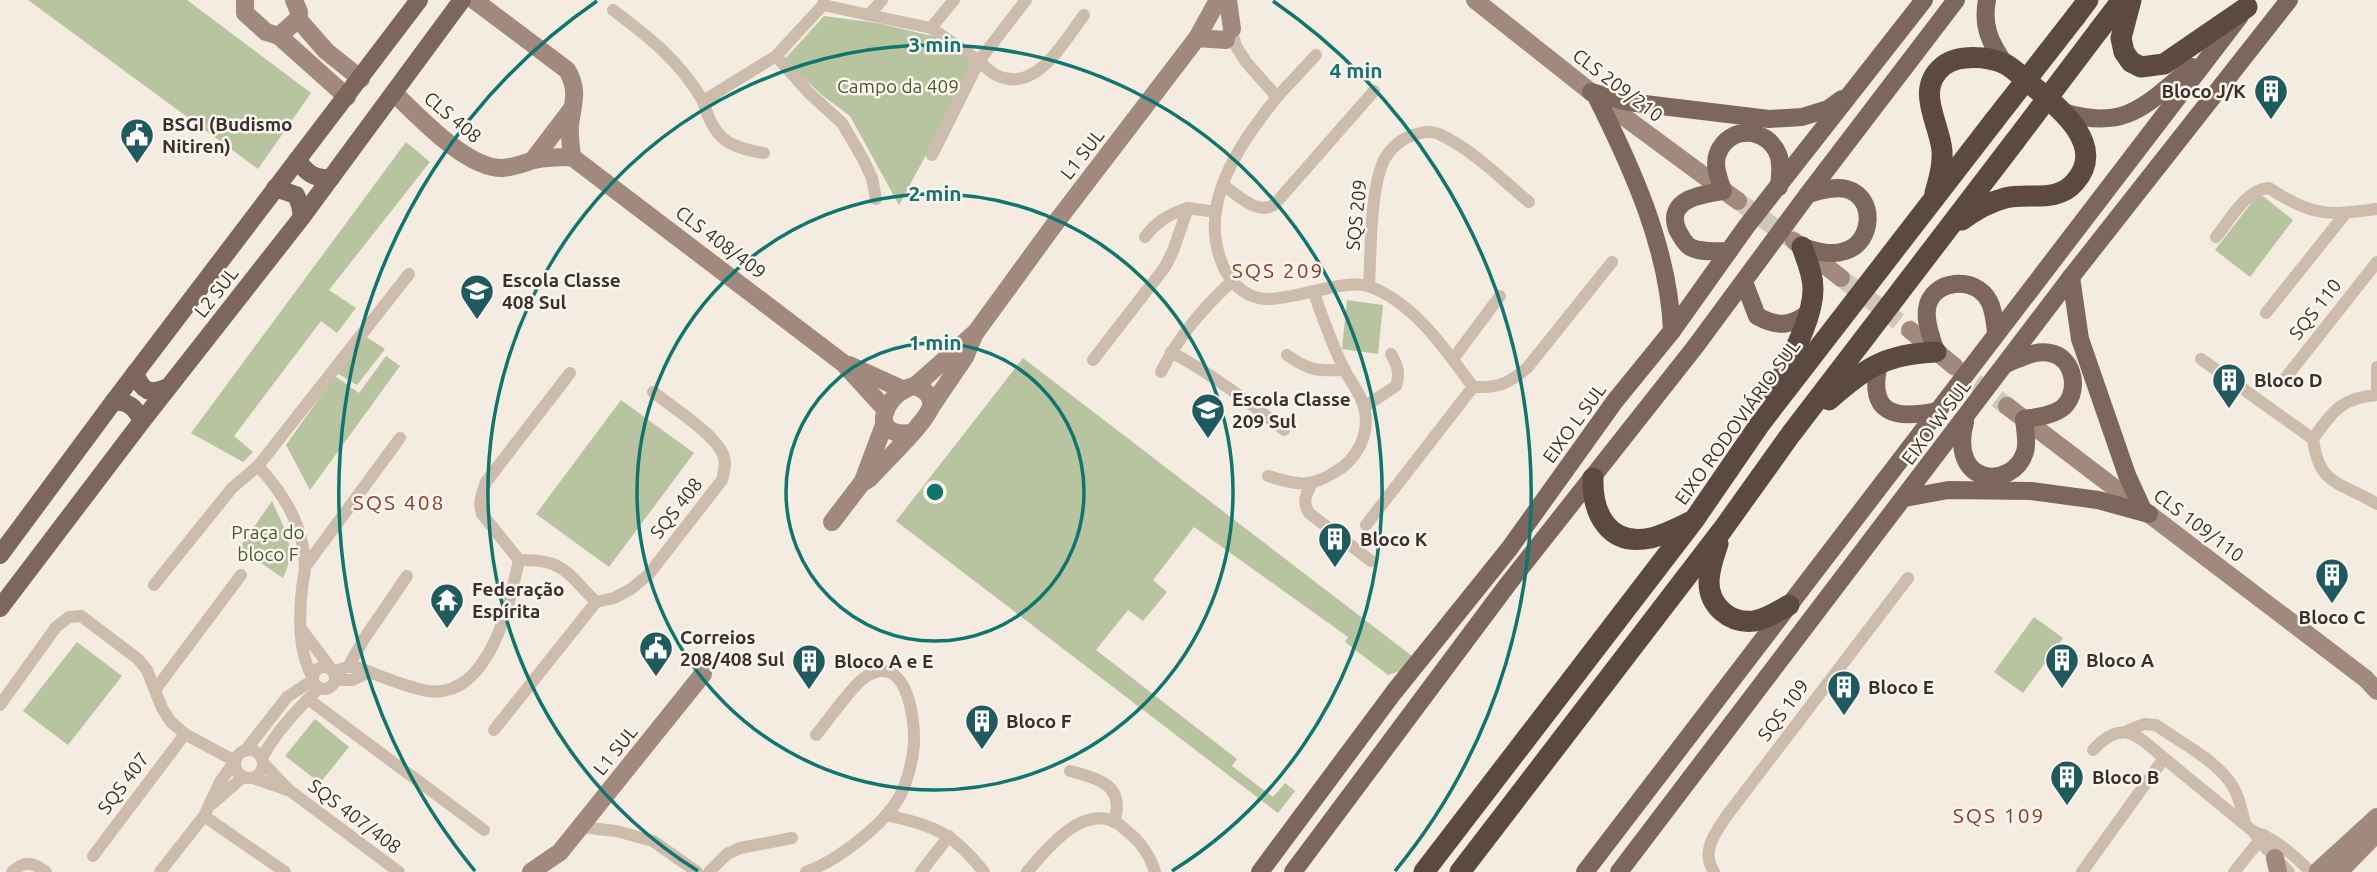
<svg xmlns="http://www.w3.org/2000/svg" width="2377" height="872" viewBox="0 0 2377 872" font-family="Ubuntu,sans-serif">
<rect width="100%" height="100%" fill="#f4ebe1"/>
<g fill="#b8c4a0">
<polygon points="28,0 187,0 311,93 258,169"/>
<polygon points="824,16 877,23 932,36 975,64 899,205 850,116 823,96 784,60"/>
<polygon points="406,142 430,162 329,290 356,308 337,333 321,321 234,436 253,452 243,462 191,433"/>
<polygon points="2259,193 2293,220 2250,277 2215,250"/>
<polygon points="1347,300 1383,305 1378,354 1342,349"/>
<polygon points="365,336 385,349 357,385 337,373"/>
<polygon points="386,356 400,366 310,490 286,445 335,376 359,393"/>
<polygon points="1023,358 1412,656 1400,671 1388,675 1345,642 1348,637 1194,527 1153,580 1167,592 1143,621 1128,610 1096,650 1237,759 1232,766 1273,797 1285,783 1295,791 1278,813 896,521"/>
<polygon points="621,400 694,453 609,567 536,514"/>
<path d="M 272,501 C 285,531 298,547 283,578 L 239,548 Z"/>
<polygon points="2034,617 2063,638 2023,693 1994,672"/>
<polygon points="77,642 122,676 68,745 23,711"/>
<polygon points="315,719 349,747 320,783 285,756"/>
</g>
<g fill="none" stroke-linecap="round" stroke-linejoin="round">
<g stroke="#cfc6bd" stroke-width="18" stroke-dasharray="18 9" stroke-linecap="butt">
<polyline points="1738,201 1791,239"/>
<polyline points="1841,278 1910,330"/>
<polyline points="1954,366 2007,406"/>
</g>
<g stroke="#cdbbac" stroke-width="12">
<polyline points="824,0 823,5 776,56 809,93 842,123 863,159 872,178 876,199"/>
<polyline points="882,0 869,15 931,28"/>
<path d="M 1026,0 L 979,61 C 984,66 990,72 996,75 C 1036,95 1064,41 1084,15"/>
<polyline points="823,5 869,15"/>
<path d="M 613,10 C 650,38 679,60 703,101"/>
<path d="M 1229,22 L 1236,46 L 1246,62 L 1277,97 C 1239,145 1194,207 1225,270 C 1234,286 1247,298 1266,299 C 1295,300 1348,277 1371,287 C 1416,305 1445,349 1473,387 C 1499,388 1508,384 1527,368 L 1612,262"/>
<polyline points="1277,97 1316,55"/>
<path d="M 764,153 C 726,147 714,138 703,101 L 776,56"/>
<polyline points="932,155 979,61 931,28 954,0"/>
<path d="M 1223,185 C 1238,195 1256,215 1274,205 L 1374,91"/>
<path d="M 1145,237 C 1156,222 1169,214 1188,208"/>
<path d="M 2216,237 C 2230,220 2246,189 2269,188 C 2311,216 2328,216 2377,209"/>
<path d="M 1369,285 C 1371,252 1370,186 1385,158 C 1392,147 1401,139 1413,135 C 1422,132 1431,130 1439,134 C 1472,149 1501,179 1529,202"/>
<polyline points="2266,313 2345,214"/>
<path d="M 1171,352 C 1212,374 1248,401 1284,430"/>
<path d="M 1287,355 C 1309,371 1318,371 1345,370"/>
<polyline points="1453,359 1500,296"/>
<polyline points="2201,359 2313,439"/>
<polyline points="1093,360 1165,267 1173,251 1188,208 1216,212"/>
<polyline points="2377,367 2377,388"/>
<path d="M 1161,372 C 1179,336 1202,309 1231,282"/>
<polyline points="2283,381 2377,262"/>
<path d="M 2377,395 C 2342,397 2332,412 2313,439 C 2319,488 2343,482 2377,504"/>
<path d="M 1364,407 L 1396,386 C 1400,373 1398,366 1391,354"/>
<path d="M 1268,476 C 1296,485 1310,488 1335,472 C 1357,460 1371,433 1364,407 C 1361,394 1350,381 1344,369 C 1332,344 1323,319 1314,293"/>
<path d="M 1312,483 C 1306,495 1302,501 1309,513 L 1371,561"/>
<polyline points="1366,525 1473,387"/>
<polyline points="305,567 400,438"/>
<polyline points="154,585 232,488 258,466"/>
<path d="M 596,602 L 614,598 L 631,589 L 649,574 L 722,480 C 724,472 726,465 724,457 C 718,436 671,406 653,392"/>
<polyline points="302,630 330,667"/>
<circle cx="324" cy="678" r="11"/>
<polyline points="348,667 364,639 407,576"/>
<path d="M 334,671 L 348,667 L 356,667 C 379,675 404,687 428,691 C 489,699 510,604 519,560 L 482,514 C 478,502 482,494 486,482 L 570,373"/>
<path d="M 313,678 C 298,652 299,618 302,588 C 303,581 305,573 305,566 C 304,526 284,494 258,466 L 409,274"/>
<polyline points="336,680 352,680 367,673"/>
<polyline points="155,690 241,575"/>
<polyline points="308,699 484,830"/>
<polyline points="0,705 56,627 69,617 81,616 138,659 147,670 162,708 171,722 185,734"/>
<path d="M 494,730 L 596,602 C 566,572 564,559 519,560"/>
<path d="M 2127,731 L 2144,724 L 2156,725 C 2180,742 2212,758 2230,782 C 2239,794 2241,809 2245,823"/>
<circle cx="249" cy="764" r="14"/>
<path d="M 2093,750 C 2122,718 2137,735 2164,758"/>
<polyline points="245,751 287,697 313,680"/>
<path d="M 262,758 C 277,730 297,710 319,688"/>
<polyline points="263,763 289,790 399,872"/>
<path d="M 1070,771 C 1099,779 1126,785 1114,822"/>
<polyline points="253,778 288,790"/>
<polyline points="212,804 243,777"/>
<path d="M 886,815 C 935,826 952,832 984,872"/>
<polyline points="204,816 285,872"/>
<polyline points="580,827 616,831 653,841 697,872"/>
<polyline points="2254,832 2259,841 2289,872"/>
<polyline points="93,856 185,734 235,761 220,782 204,816 160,872"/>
<path d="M 12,872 C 25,860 33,862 46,872"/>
<polyline points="709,872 727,854 740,848 792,838"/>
<path d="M 806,872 C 837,861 884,825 900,796 C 907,782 913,760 914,744 C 915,717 906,649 864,678 C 852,686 827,722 816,735"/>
<polyline points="921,872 949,836"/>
<path d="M 1027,872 C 1046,850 1081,805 1115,822 C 1120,824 1124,829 1128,832 C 1140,841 1151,857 1155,872"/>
<path d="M 1714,872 C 1701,852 1714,835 1725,818 L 1908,578"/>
<path d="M 2082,872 L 2164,758 L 2254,832 C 2277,839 2293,855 2310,871"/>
<polyline points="2234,872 2264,835"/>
</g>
<g stroke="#a18a7d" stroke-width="18">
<polyline points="245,0 245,13 266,32 279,36 298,19 299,12 294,0"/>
<path d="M 474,0 L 567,70 C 579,90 573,103 570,124 C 569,135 571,146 572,157"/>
<polyline points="1228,0 1232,29"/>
<polyline points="1475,0 1596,96 1738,201"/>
<polyline points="298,19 326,51 361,79"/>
<polyline points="279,36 347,97"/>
<polyline points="1197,38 1226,40"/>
<path d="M 394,93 C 419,117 467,169 503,168 C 514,167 524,163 534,160 C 547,157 559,157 572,157"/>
<polyline points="572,157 843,363 886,410"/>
<polyline points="533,160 571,110"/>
<polyline points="1794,241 1841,278"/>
<polyline points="1910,330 1954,366"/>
<polyline points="849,365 904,390"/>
<polyline points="915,386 976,332 1054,225 1197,38 1218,0"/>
<polyline points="2007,406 2366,679 2377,691"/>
<polyline points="931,407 965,357 974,335"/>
<polyline points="863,481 884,425"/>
<path d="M 832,522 L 861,484 L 870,478 C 882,464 928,421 931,406 C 933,395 923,389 915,386 C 887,390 864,438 911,433"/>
<polyline points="2275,858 2278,872"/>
<polyline points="2318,871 2377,817"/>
<polyline points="531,872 560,852 703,674"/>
<polyline points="2339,872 2377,833"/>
</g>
<g stroke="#7d675c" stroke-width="18">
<path d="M 1987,0 C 1982,26 1990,43 2005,64"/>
<polyline points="1591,92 1628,102 1769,119 1802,117 1828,109 1842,99"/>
<path d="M 1596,96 C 1632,168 1669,249 1672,331"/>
<path d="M 2066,113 C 2128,131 2147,103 2192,67"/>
<path d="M 297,160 C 307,173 314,179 331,178"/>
<polyline points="275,188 296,195 300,205 302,217"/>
<path d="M 1802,247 C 1816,251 1830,256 1845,251 C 1873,243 1877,197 1846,189 C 1833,186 1819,191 1808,194"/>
<path d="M 1729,251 C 1717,251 1701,253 1690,247 C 1684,243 1680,235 1677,229 C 1666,199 1702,194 1723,191 C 1719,179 1713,165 1718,153 C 1729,125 1767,127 1778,154 C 1782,164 1780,176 1779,187"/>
<polyline points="2071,277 2080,339 2127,475 2142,508"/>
<path d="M 1744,282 L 1757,316 C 1779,328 1791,326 1810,312"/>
<path d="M 1936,352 C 1932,339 1925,323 1927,309 C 1931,279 1976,275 1989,301 C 1994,310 1995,323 1996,333"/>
<path d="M 1879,364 C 1867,414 1895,420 1937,411"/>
<path d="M 135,373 C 143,392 149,395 168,387"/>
<path d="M 114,401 C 129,402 135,407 142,421"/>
<path d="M 1965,422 C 1948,487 2013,490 2025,452 C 2028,442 2025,430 2024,419 C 2037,417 2050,416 2061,409 C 2081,395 2075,357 2050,353 C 2035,350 2021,358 2008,363"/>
<polyline points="1905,498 1948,490 2031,491 2098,500 2149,514"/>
<polyline points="0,555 114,401 419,0"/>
<polyline points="0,608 142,421 302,217 462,0"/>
<polyline points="1260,872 1394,692 1509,549 1615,401 1672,331 1746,227 1924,0"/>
<polyline points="1293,872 1508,584 1695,347 1808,194 1956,0"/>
<polyline points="1585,872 2240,16"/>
<polyline points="1619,872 2071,277 2289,0"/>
</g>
<g stroke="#5c4a42" stroke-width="21">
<polyline points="2131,0 2121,38 2124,52 2131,62 2141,67 2164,64 2247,7"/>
<polyline points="2076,16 2088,0"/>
<polyline points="2099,30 2122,0"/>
<path d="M 1935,193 C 1939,179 1943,165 1942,151 C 1940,123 1914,90 1943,66 C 1958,54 1988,56 2005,64 C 2015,69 2025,80 2034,87 C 2060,108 2107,146 2075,182 C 2056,204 2029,192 2005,198 C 1990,202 1975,210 1962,220"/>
<path d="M 1774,393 C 1787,364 1813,321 1813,289 C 1813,274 1807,261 1802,247"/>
<path d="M 1829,400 C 1866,367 1886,354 1936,352"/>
<path d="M 1593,478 C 1592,514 1609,547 1651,538 C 1664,535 1679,527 1692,521"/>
<path d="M 1718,544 C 1714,556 1709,569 1709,582 C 1709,606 1730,624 1754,621 C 1767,619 1778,611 1789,605"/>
<polyline points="1424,872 1694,520 1760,424 1994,121"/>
<polyline points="1460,872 1723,529 1791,434 2015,141"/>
</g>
<g stroke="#5c4a42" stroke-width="21">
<polyline points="1994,121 2076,16"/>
<polyline points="2015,141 2099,30"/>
</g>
</g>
<g fill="none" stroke="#0f766e" stroke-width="3.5">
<circle cx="935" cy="492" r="149"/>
<circle cx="935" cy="492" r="298"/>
<path d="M698 871A447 447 0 1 1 1172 871"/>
<path d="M475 871A596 596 0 0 1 597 1M1273 1A596 596 0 0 1 1395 871"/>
</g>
<defs>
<g id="building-pin" transform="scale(1.75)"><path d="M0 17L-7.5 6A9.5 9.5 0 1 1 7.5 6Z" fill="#1f5a5e" stroke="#fbf5ee"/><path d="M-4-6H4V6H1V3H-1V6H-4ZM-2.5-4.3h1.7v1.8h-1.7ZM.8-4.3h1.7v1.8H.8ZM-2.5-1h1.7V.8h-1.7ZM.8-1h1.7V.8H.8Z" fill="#fff"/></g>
<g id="civic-pin" transform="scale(1.75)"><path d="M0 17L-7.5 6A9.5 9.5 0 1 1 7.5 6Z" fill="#1f5a5e" stroke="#fbf5ee"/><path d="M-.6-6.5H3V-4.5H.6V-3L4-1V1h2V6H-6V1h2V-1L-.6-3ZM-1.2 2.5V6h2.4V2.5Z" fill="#fff"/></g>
<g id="school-pin" transform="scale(1.75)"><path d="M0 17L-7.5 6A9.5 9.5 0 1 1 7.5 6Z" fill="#1f5a5e" stroke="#fbf5ee"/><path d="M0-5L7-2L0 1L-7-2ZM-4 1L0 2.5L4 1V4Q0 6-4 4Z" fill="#fff"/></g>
<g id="temple-pin" transform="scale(1.75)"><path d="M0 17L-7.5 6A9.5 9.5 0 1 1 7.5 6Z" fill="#1f5a5e" stroke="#fbf5ee"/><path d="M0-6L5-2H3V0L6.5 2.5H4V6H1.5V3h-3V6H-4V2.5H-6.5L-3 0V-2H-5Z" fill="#fff"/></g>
</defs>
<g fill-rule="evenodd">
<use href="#building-pin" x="2271" y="91"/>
<use href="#civic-pin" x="137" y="135"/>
<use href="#school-pin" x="477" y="291"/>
<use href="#building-pin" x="2229" y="380"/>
<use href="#school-pin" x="1208" y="410"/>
<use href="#building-pin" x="1335" y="539"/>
<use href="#building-pin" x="2332" y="575"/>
<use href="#temple-pin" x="447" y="600"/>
<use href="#civic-pin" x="656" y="648"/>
<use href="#building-pin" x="2062" y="660"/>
<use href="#building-pin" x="809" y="661"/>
<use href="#building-pin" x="1844" y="687"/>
<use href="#building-pin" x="982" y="721"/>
<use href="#building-pin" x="2067" y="777"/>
</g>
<g text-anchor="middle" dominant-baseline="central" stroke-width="5" stroke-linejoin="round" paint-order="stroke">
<g font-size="19" fill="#3b302b" stroke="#fbf5ee">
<text transform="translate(1618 85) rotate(37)">CLS 209/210</text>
<text transform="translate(453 117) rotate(40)">CLS 408</text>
<text transform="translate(1082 154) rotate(-52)">L1 SUL</text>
<text transform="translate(1356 215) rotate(-84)">SQS 209</text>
<text transform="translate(721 242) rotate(37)">CLS 408/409</text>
<text transform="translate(216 292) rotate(-52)">L2 SUL</text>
<text transform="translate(2315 309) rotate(-52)">SQS 110</text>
<text transform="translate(1737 422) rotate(-54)">EIXO RODOVIÁRIO SUL</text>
<text transform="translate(1936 422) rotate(-53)">EIXO W SUL</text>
<text transform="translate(1574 423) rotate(-54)">EIXO L SUL</text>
<text transform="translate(676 508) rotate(-52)">SQS 408</text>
<text transform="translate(2199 525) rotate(37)">CLS 109/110</text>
<text transform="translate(1783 710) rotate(-53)">SQS 109</text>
<text transform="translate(615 750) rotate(-51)">L1 SUL</text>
<text transform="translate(123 783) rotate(-53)">SQS 407</text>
<text transform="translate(355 816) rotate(37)">SQS 407/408</text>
</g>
<g font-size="19" fill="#4a5a2e" stroke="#fbf5ee">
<text x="898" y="86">Campo da 409</text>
<text x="268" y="532">Praça do<tspan x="268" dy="22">bloco F</tspan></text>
</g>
<g font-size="19" font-weight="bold" fill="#3b302b" stroke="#fbf5ee" text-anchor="start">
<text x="2246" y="91" text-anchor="end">Bloco J/K</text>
<text x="162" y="124">BSGI (Budismo<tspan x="162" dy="22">Nitiren)</tspan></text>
<text x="502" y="280">Escola Classe<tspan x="502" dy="22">408 Sul</tspan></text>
<text x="2254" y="380">Bloco D</text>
<text x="1232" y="399">Escola Classe<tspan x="1232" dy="22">209 Sul</tspan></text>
<text x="1360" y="539">Bloco K</text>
<text x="472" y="589">Federação<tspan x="472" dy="22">Espírita</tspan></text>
<text x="2332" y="617" text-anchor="middle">Bloco C</text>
<text x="680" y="637">Correios<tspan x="680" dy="22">208/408 Sul</tspan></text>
<text x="2086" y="660">Bloco A</text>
<text x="834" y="661">Bloco A e E</text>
<text x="1868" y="687">Bloco E</text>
<text x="1006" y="721">Bloco F</text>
<text x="2092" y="777">Bloco B</text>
</g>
<g font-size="21" letter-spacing="2" fill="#8c3b22" stroke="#fbf5ee">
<text x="1278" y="270">SQS 209</text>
<text x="399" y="502">SQS 408</text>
<text x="1999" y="815">SQS 109</text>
</g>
</g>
<circle cx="935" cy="492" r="10" fill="#0f766e" stroke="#fbf5ee" stroke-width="3.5"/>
<g font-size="21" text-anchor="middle" font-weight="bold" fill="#0f766e" stroke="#fbf5ee" stroke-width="5" stroke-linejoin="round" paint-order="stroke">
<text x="935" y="52">3 min</text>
<text x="1356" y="78">4 min</text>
<text x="935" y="201">2 min</text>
<text x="935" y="350">1 min</text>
</g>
</svg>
